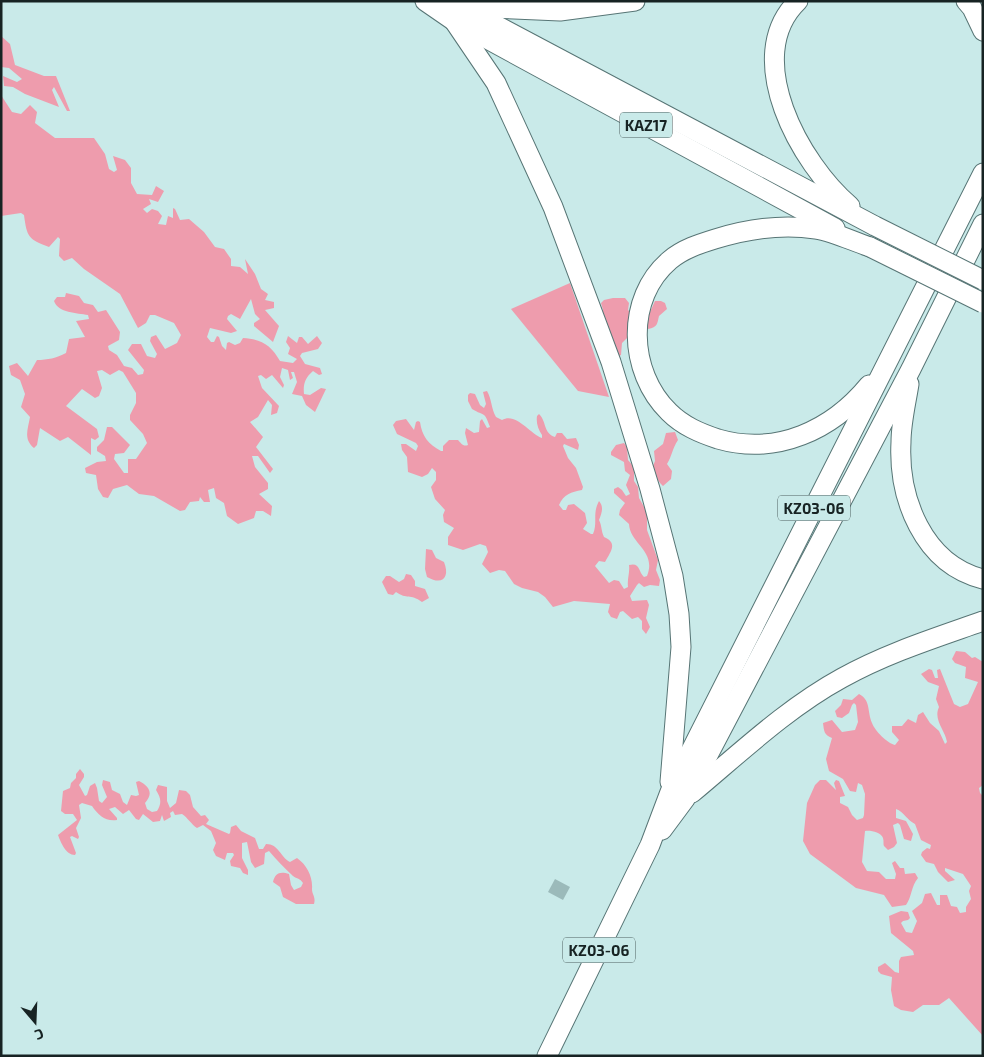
<svg xmlns="http://www.w3.org/2000/svg" width="984" height="1057" viewBox="0 0 984 1057" font-family="'Exo 2',sans-serif">
<rect width="100%" height="100%" fill="#c9eae9"/>
<g fill="#ee9cad">
<polygon points="1,36 10,44 15,65 44,76 56,76 70,111 67,111 54,87 52,90 59,107 25,94 13,87 4,86 3,76 17,82 22,79 9,68 1,67"/>
<path d="M 1,95 L 12,112 L 21,114 L 30,105 L 37,112 L 35,123 L 55,138 L 94,138 L 105,154 L 109,169 L 114,172 L 117,170 L 113,156 L 125,160 L 131,168 L 131,183 L 137,194 L 152,195 L 156,186 L 164,191 L 158,202 L 149,199 L 151,204 L 143,209 L 147,213 L 152,209 L 158,211 L 162,216 L 158,224 L 166,225 L 168,216 L 173,218 L 173,208 L 175,209 L 180,220 L 189,219 L 204,232 L 215,247 L 224,249 L 231,259 L 231,266 L 240,267 L 248,274 L 245,259 L 255,274 L 261,289 L 268,294 L 265,300 L 274,302 L 274,308 L 265,310 L 279,326 L 273,342 L 254,326 L 254,323 L 260,319 L 255,314 L 251,299 L 240,319 L 231,314 L 228,316 L 227,319 L 237,331 L 231,333 L 210,328 L 207,337 L 211,342 L 214,342 L 217,336 L 219,337 L 222,346 L 226,350 L 227,343 L 229,342 L 235,345 L 240,343 L 243,338 C 261,339 271,345 280,361 L 293,363 L 297,359 L 288,354 L 290,348 L 286,342 L 288,336 L 297,343 L 299,337 L 302,337 L 308,344 L 317,336 L 322,343 L 318,349 L 302,353 L 300,356 L 305,364 L 320,368 L 322,374 L 319,375 L 313,371 C 305,378 303,384 304,394 L 310,395 L 321,388 L 326,389 L 315,412 L 306,405 L 302,396 L 292,394 L 297,382 L 294,372 L 291,372 L 293,378 L 290,380 L 288,370 L 282,368 L 280,377 L 284,385 L 283,388 L 272,375 L 266,379 L 261,375 L 258,376 L 262,388 L 279,406 L 277,413 L 271,415 L 272,405 L 268,400 L 258,417 L 250,422 L 263,437 L 256,447 L 273,469 L 270,473 L 258,456 L 252,456 L 255,467 L 268,483 L 268,489 L 259,494 L 272,506 L 271,516 L 263,511 L 256,511 L 254,518 L 238,524 L 227,516 L 224,503 L 216,498 L 214,488 L 208,490 L 210,502 L 204,502 L 200,497 L 199,501 L 190,502 L 185,510 L 180,511 L 154,496 L 139,494 L 127,485 L 113,489 L 108,498 L 103,497 L 98,489 L 96,475 L 86,473 L 85,468 L 97,462 L 106,461 L 105,456 L 97,451 L 97,447 L 104,440 L 107,427 L 112,427 L 130,445 L 124,453 L 115,454 L 114,459 L 124,473 L 128,473 L 128,459 L 136,459 L 147,443 L 143,434 L 130,420 L 130,415 L 136,403 L 136,393 L 123,372 L 119,370 L 110,375 L 102,370 L 97,371 L 102,388 L 99,396 L 95,398 L 82,389 L 66,406 L 97,429 L 99,437 L 95,440 L 91,438 L 91,455 L 68,437 L 60,441 L 40,428 L 37,445 L 34,448 C 23,439 28,429 30,417 L 21,407 L 25,394 L 20,380 L 11,375 L 9,366 L 17,363 L 28,376 L 37,360 C 48,360 56,358 66,353 L 69,339 L 85,337 L 76,321 L 89,319 L 88,315 C 77,313 58,313 54,301 L 57,297 L 65,297 L 66,293 L 79,296 L 84,303 L 93,305 L 98,312 L 106,310 L 120,332 L 119,340 L 108,346 L 109,350 L 117,355 L 124,366 L 132,368 L 138,375 L 143,374 L 144,370 L 128,350 L 132,344 L 141,344 L 147,356 L 155,358 L 157,354 L 150,341 L 151,337 L 156,335 L 165,349 L 177,343 L 181,335 L 174,323 L 155,315 L 150,315 L 146,323 L 138,328 L 120,294 L 84,269 L 72,258 L 64,261 L 59,256 L 60,239 L 58,237 L 49,247 C 28,239 27,237 24,215 L 21,213 L 1,216 Z"/>
<polygon points="570,283 609,397 578,391 511,309"/>
<polygon points="613,298 625,298 629,303 628,310 632,314 629,336 622,343 621,355 615,358 603,330 603,310 601,303 604,300"/>
<path d="M 655,301 L 661,301 L 665,303 L 667,309 L 659,316 C 657,324 658,327 648,329 L 645,323 Z"/>
<path d="M 487,391 C 492,400 491,408 496,417 L 502,420 C 516,412 529,433 542,438 L 542,435 C 538,429 536,423 537,416 L 539,414 C 547,422 543,433 555,437 L 557,433 L 562,433 L 567,439 L 576,438 L 579,445 L 578,450 L 564,444 L 563,446 L 568,458 L 576,468 L 583,487 L 582,490 C 571,492 564,494 559,505 L 563,510 L 566,510 L 568,505 L 574,504 L 585,513 L 587,523 L 583,529 L 591,534 L 593,534 C 598,522 592,514 599,501 C 604,507 602,512 599,520 C 602,526 601,531 604,537 C 618,543 611,551 605,562 L 599,561 L 595,566 L 609,583 L 614,580 L 619,581 L 624,589 L 628,587 C 627,579 630,573 629,565 C 640,562 638,571 644,577 L 647,576 C 657,551 630,544 629,524 L 619,515 L 620,510 L 625,503 L 614,493 L 614,489 L 618,487 L 622,490 L 626,496 L 630,494 L 626,485 L 630,475 L 625,471 L 624,462 L 611,455 L 611,452 L 616,445 L 624,443 L 627,447 L 628,460 L 634,467 L 634,481 L 638,487 L 639,498 L 647,512 L 647,530 L 658,560 L 656,570 L 660,580 L 659,586 L 650,585 L 644,587 L 639,583 L 637,585 L 630,596 L 632,601 L 647,600 L 649,605 L 646,618 L 650,627 L 646,634 L 642,629 L 642,621 L 638,617 L 632,619 L 623,611 L 620,612 L 617,619 L 611,617 L 608,612 L 610,604 L 574,601 L 553,607 L 545,597 L 538,592 L 522,588 L 514,584 L 505,571 L 499,570 L 490,573 L 482,564 L 488,552 L 486,546 L 480,544 L 463,550 L 448,545 L 448,537 L 454,528 L 444,522 L 443,515 L 445,510 L 435,499 L 431,487 L 436,480 L 436,472 L 432,468 L 428,474 L 422,477 L 408,472 L 407,457 L 402,450 L 401,444 L 406,444 L 416,451 L 418,446 L 416,443 L 397,434 L 393,425 L 396,421 L 406,419 L 414,430 L 416,422 L 418,421 L 420,422 C 422,436 428,444 441,451 L 443,451 L 443,446 L 449,440 L 458,440 C 461,443 463,447 468,445 L 465,433 L 466,428 L 474,433 L 479,432 L 480,421 L 482,419 L 487,428 L 490,427 C 484,410 485,417 472,409 L 468,401 L 468,395 L 470,393 L 475,394 L 480,405 L 484,408 L 486,404 L 483,392 Z"/>
<path d="M 675,432 L 678,440 C 672,449 672,456 667,464 L 672,471 L 671,479 L 663,486 C 658,482 656,475 651,471 L 655,461 L 654,451 L 663,444 L 666,433 Z"/>
<path d="M 426,549 L 432,550 L 436,558 L 444,562 C 450,577 443,586 427,577 L 425,569 Z"/>
<path d="M 406,574 L 411,575 L 415,581 L 415,586 L 425,589 L 429,598 L 422,602 C 410,593 407,600 396,592 L 393,595 L 388,594 L 382,582 L 386,576 L 390,576 L 399,582 L 404,579 Z"/>
<path d="M 956,651 L 965,652 L 972,658 L 975,657 L 983,662 L 983,785 L 979,788 L 980,793 L 983,796 L 983,1036 L 949,998 L 939,1005 L 923,1005 L 913,1012 L 901,1010 L 894,1006 L 891,990 L 892,977 L 881,974 L 878,971 L 878,967 L 885,963 L 895,972 L 899,973 L 899,961 L 901,957 L 914,955 L 913,951 L 891,933 L 889,916 L 901,911 L 908,912 L 910,918 L 908,920 L 903,921 L 901,923 L 906,932 L 912,933 L 917,921 L 912,911 L 922,903 L 925,894 L 931,893 L 937,905 L 940,905 L 940,895 L 947,895 L 951,906 L 957,907 L 960,913 L 966,912 L 966,907 L 971,899 L 969,891 L 971,886 L 963,874 L 945,868 L 945,871 L 955,880 L 948,882 L 938,872 L 934,864 L 926,862 L 921,855 L 922,852 L 927,848 L 930,849 L 931,845 L 921,840 L 915,824 C 907,820 904,812 896,809 L 896,818 L 906,821 L 913,834 L 911,841 L 904,839 L 900,825 L 898,823 L 893,825 L 897,843 L 894,847 L 888,850 L 884,846 C 883,844 884,841 883,838 C 881,832 870,830 865,831 L 862,862 L 867,871 L 879,872 L 886,879 L 895,879 L 896,874 L 892,863 L 895,861 L 900,868 L 904,868 L 905,874 L 915,873 L 918,878 C 911,886 912,897 906,905 L 892,907 L 884,895 L 856,888 L 810,854 L 803,841 L 807,803 L 815,785 L 820,780 L 826,780 L 836,790 L 834,783 L 836,780 L 839,781 L 845,796 L 840,797 L 840,803 L 848,807 L 852,815 L 857,820 L 863,818 L 864,815 L 865,794 L 862,785 L 858,783 L 856,792 L 850,791 L 843,779 L 829,771 L 826,759 L 832,738 C 824,735 824,731 823,723 L 832,720 L 842,732 L 855,730 L 858,722 L 856,705 L 854,703 L 852,705 L 849,713 L 842,718 L 837,717 L 835,711 L 841,705 L 843,699 L 852,700 L 859,694 C 871,700 867,711 872,723 C 875,731 887,743 895,745 L 899,740 L 892,732 L 892,726 L 902,726 L 908,719 L 916,723 L 918,715 L 923,712 L 930,723 L 939,731 L 945,744 L 947,742 C 945,730 933,720 939,707 L 936,699 L 939,686 L 928,682 L 921,674 L 929,669 L 932,670 L 935,678 L 938,678 L 937,670 L 940,669 L 954,704 L 960,707 L 968,704 L 978,682 L 965,678 L 966,667 L 955,663 L 952,659 Z"/>
<path d="M 80,769 L 84,774 L 84,777 L 79,785 L 85,796 L 87,795 L 90,786 L 95,783 L 97,788 L 99,801 L 102,803 L 107,797 L 102,785 L 103,780 L 110,782 L 112,790 L 120,794 L 123,802 L 127,805 L 131,795 L 136,796 L 139,795 L 136,782 L 139,781 C 149,786 154,793 145,803 L 147,809 L 152,812 L 157,811 C 162,803 161,798 156,790 L 158,785 L 167,787 L 167,801 L 170,808 L 176,803 L 179,790 L 186,791 L 190,795 L 193,807 L 201,816 L 205,815 L 209,820 L 206,824 L 229,834 L 230,833 L 231,827 L 236,825 L 241,831 L 255,838 L 259,849 L 263,849 L 266,844 C 279,844 280,857 290,862 L 297,858 C 307,865 313,877 312,889 C 312,895 316,897 314,904 L 296,904 L 283,897 L 280,887 L 273,882 C 275,873 280,871 289,874 L 291,885 L 294,890 L 301,887 L 303,883 C 300,878 297,879 293,876 C 284,868 276,859 269,851 L 265,853 L 264,864 L 255,868 L 251,862 L 247,842 L 242,843 L 242,858 L 248,870 L 248,875 L 243,873 L 240,868 L 231,866 L 230,861 L 234,855 L 233,853 L 227,853 L 225,860 L 216,856 L 213,850 L 216,843 L 211,831 L 203,825 L 197,828 C 191,824 188,818 182,814 L 175,815 L 173,811 L 170,813 L 171,817 L 164,821 L 162,815 L 160,821 L 153,822 L 143,814 L 139,820 L 136,819 L 129,810 L 123,814 L 115,807 L 109,809 L 117,818 L 117,820 C 106,822 98,815 92,806 L 82,803 L 79,805 L 81,818 L 76,828 L 79,837 L 78,839 L 72,836 L 70,837 L 76,853 L 75,855 C 66,855 61,843 58,835 L 77,820 L 73,814 L 65,814 L 61,811 L 63,791 L 70,788 L 71,783 L 76,778 L 76,774 Z"/>
</g>
<polygon fill="#9bbaba" points="555,879 570,887 563,900 548,892"/>
<g fill="none" stroke-linecap="round" stroke-linejoin="round">
<g stroke="#577575" stroke-width="21">
<g id="primary">
<polyline points="425,1 454,21 835,228"/>
<polyline points="448,1 460,6 875,226"/>
<path d="M 798,1 C 740,57 801,165 850,206"/>
<polyline points="966,1 972,8 983,31"/>
<polyline points="467,7 560,11 635,1"/>
<polyline points="454,21 496,83 553,207 611,362 650,489 673,576 679,614 681,647 670,782"/>
<path d="M 909,384 C 906,403 901,423 901,442 C 898,498 923,564 983,579"/>
<path d="M 869,385 C 832,430 777,456 718,439 C 700,433 683,426 669,412 C 628,372 625,298 670,260 C 683,249 699,244 715,239 C 747,229 783,224 816,229 C 834,232 852,241 870,247"/>
<path d="M 692,793 C 740,753 787,708 842,678 C 887,653 935,638 983,621"/>
<polyline points="662,830 685,799 911,369 983,224"/>
<polyline points="547,1056 650,845 670,792 983,173"/>
</g>
</g>
<use href="#primary" stroke="#fff" stroke-width="19"/>
<g stroke="#577575" stroke-width="21" stroke-linecap="butt">
<g id="primary-bridge">
<polyline points="875,226 983,280"/>
<polyline points="870,247 983,303"/>
</g>
</g>
<use href="#primary-bridge" stroke="#fff" stroke-width="19"/>
</g>
<g text-anchor="middle" dominant-baseline="central" stroke-width="5" stroke-linejoin="round" paint-order="stroke">
<g fill="#c9eae9" stroke="#4c5f5e" stroke-width="1">
<rect x="620" y="112.5" width="52" height="25" rx="4"/>
<rect x="778" y="495.5" width="72" height="25" rx="4"/>
<rect x="563" y="937.5" width="72" height="25" rx="4"/>
</g>
<g font-size="15" font-weight="bold" fill="#172323">
<text x="646" y="125">KAZ17</text>
<text x="814" y="508">KZ03-06</text>
<text x="599" y="950">KZ03-06</text>
</g>
</g>
<rect width="984" height="1057" fill="none" stroke="#172323" stroke-width="5"/>
<g transform="translate(35 1022) rotate(161)" stroke="#c9eae9" stroke-width="4" paint-order="stroke">
<path d="M0-4L9 19L0 12L-9 19Z" fill="#172323"/>
<text y="-8" font-size="14" font-weight="bold" text-anchor="middle" fill="#172323">С</text>
</g>
</svg>
